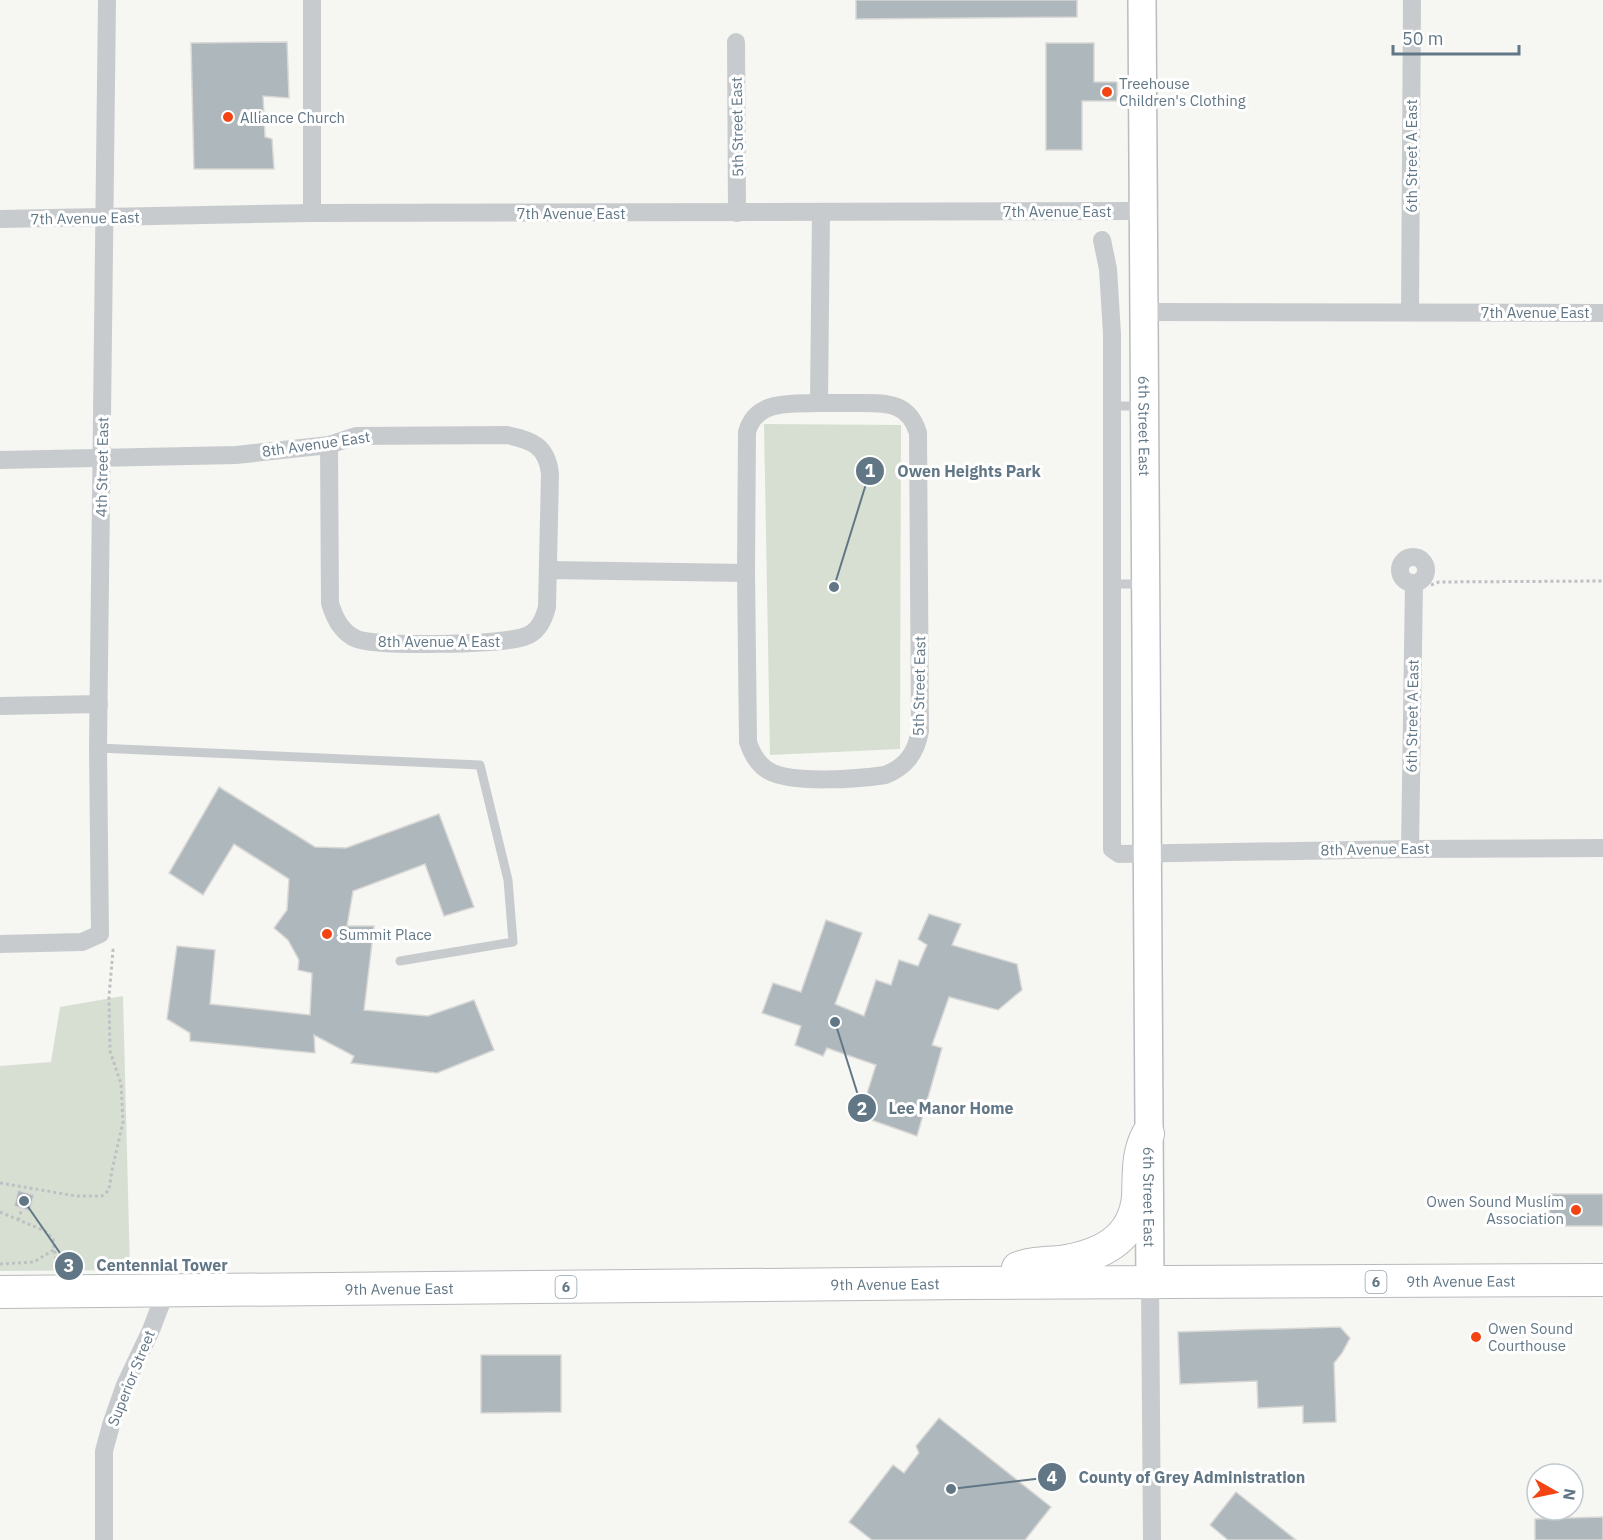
<svg xmlns="http://www.w3.org/2000/svg" width="1603" height="1540" viewBox="0 0 1603 1540" font-family="'IBM Plex Sans',sans-serif">
<rect width="100%" height="100%" fill="#f6f6f2"/>
<g fill="#d7dfd3">
<polygon points="764,424 901,425 900,749 770,755"/>
<polygon points="123,996 130,1270 0,1271 0,1066 51,1062 60,1007"/>
</g>
<g fill="#aeb7bc" stroke="#d7d7d5" stroke-width="1.5">
<polygon points="856,0 1077,0 1077,17 856,19"/>
<polygon points="287,42 289,98 263,96 265,137 272,139 274,169 194,169 191,43"/>
<polygon points="1046,43 1094,43 1094,82 1117,82 1117,101 1082,101 1082,150 1046,150"/>
<polygon points="219,787 315,847 346,848 439,814 474,907 444,916 425,864 353,891 347,926 374,926 364,1010 428,1016 474,1000 494,1050 437,1073 351,1063 354,1056 314,1035 315,1053 190,1041 190,1033 167,1019 177,946 215,950 210,1004 310,1015 312,973 298,970 299,960 288,940 274,928 287,910 289,879 234,844 203,895 169,873"/>
<polygon points="929,914 961,924 952,945 1017,964 1022,990 998,1010 949,997 932,1045 942,1048 917,1136 860,1116 876,1065 827,1048 823,1056 795,1045 801,1026 762,1013 773,983 801,992 826,920 862,933 835,1004 864,1016 876,980 891,985 899,960 918,966 927,945 918,939"/>
<polygon points="18,1190 34,1195 30,1211 14,1206"/>
<polygon points="1549,1194 1603,1194 1603,1226 1550,1226"/>
<polygon points="1340,1327 1350,1338 1342,1353 1334,1363 1336,1422 1303,1423 1303,1406 1258,1408 1257,1381 1180,1384 1178,1332"/>
<polygon points="481,1355 561,1355 561,1412 481,1413"/>
<polygon points="939,1418 1051,1507 1025,1540 872,1540 849,1522 893,1465 904,1473 919,1453 916,1446"/>
<polygon points="1236,1492 1296,1540 1228,1540 1210,1525"/>
<polygon points="1603,1517 1603,1540 1535,1540 1535,1519"/>
</g>
<g fill="none" stroke-linecap="round" stroke-linejoin="round">
<g stroke="#b7bdc1" stroke-width="30">
<g id="secondary">
<path id="s1" d="M 1142,0 L 1150,1284"/>
</g>
</g>
<g stroke="#b7bbbe" stroke-width="34">
<g id="trunk">
<path d="M 1018,1268 C 1032,1263 1045,1263 1060,1262 C 1099,1256 1134,1241 1138,1197 C 1139,1174 1137,1154 1148,1134"/>
<path id="s2" d="M 0,1292 L 965,1283 L 1603,1280"/>
</g>
</g>
<g stroke="#bec1c3" stroke-width="3" stroke-dasharray="3 3" stroke-linecap="butt">
<polyline points="1431,585 1439,582 1603,581"/>
<polyline points="0,1183 76,1196 102,1196 109,1190 112,1170 123,1122 121,1084 110,1051 109,997 113,950 111,947"/>
<polyline points="0,1212 45,1231 53,1239 57,1267"/>
<polyline points="18,1220 22,1209"/>
<polyline points="0,1264 34,1262 55,1249"/>
</g>
<g stroke="#c8cbce" stroke-width="9">
<polyline points="1112,406 1142,406"/>
<polyline points="1112,584 1142,584"/>
<polyline points="98,748 480,765 508,880 513,942 400,961"/>
</g>
<g stroke="#c8cbce" stroke-width="18">
<polyline points="736,42 737,213"/>
<polyline points="312,213 312,0"/>
<polyline points="0,219 312,213 1142,211"/>
<polyline points="1102,240 1108,269 1112,334 1112,849 1119,854 1410,849 1603,848"/>
<polyline points="1142,312 1603,313"/>
<polyline points="1410,312 1412,0"/>
<path d="M 819,403 C 833,403 847,403 862,403 C 888,403 909,403 918,433 L 920,731 C 916,753 906,767 885,775 C 859,779 792,784 769,771 C 758,765 752,754 748,742 L 746,573 L 747,432 C 756,399 792,404 819,403 Z"/>
<polyline points="819,403 821,213"/>
<path d="M 0,460 L 236,455 L 329,445 L 356,436 L 507,435 C 532,440 547,446 550,474 L 547,607 C 544,619 538,632 526,636 C 507,645 376,647 357,639 C 342,633 334,617 330,603 L 329,445"/>
<circle cx="1413" cy="570" r="13"/>
<polyline points="548,570 746,573"/>
<polyline points="0,706 99,704"/>
<polyline points="1410,849 1414,583"/>
<polyline points="0,944 82,942 100,934 98,748 107,0"/>
<polyline points="1150,1284 1152,1540"/>
<polyline points="104,1540 104,1451 111,1425 125,1385 151,1330 166,1291"/>
</g>
<use href="#secondary" stroke="#fff" stroke-width="27"/>
<use href="#trunk" stroke="#fff" stroke-width="32"/>
</g>
<g fill="#f44414" stroke="#fff" stroke-width="2">
<circle cx="1107" cy="92" r="6"/>
<circle cx="228" cy="117" r="6"/>
<circle cx="327" cy="934" r="6"/>
<circle cx="1576" cy="1210" r="6"/>
<circle cx="1476" cy="1337" r="6"/>
</g>
<g text-anchor="middle" dominant-baseline="central" stroke-width="6" stroke-linejoin="round" paint-order="stroke">
<g fill="#fff" stroke="#91a0aa" stroke-width="1.5">
<rect x="1365.5" y="1271" width="21" height="22" rx="4.5"/>
<rect x="555.5" y="1276" width="21" height="22" rx="4.5"/>
</g>
<g font-size="14" font-weight="bold" fill="#627786">
<text x="1376" y="1282">6</text>
<text x="566" y="1287">6</text>
</g>
<g font-size="15" fill="#627786" stroke="#fff" text-anchor="start">
<text x="1119" y="83">Treehouse<tspan x="1119" dy="17">Children's Clothing</tspan></text>
<text x="240" y="117">Alliance Church</text>
<text x="339" y="934">Summit Place</text>
<text x="1564" y="1201" text-anchor="end">Owen Sound Muslim<tspan x="1564" dy="17">Association</tspan></text>
<text x="1488" y="1328">Owen Sound<tspan x="1488" dy="17">Courthouse</tspan></text>
</g>
<g font-size="15" fill="#627786" stroke="#fff">
<text transform="translate(737 127) rotate(-91)">5th Street East</text>
<text transform="translate(1411 156) rotate(-90)">6th Street A East</text>
<text x="1057" y="211">7th Avenue East</text>
<text x="571" y="213">7th Avenue East</text>
<text transform="translate(85 218) rotate(-1)">7th Avenue East</text>
<text x="1535" y="312">7th Avenue East</text>
<text stroke="none"><textPath href="#s1" startOffset="426">6th Street East</textPath></text>
<text transform="translate(316 444) rotate(-8)">8th Avenue East</text>
<text transform="translate(102 467) rotate(-89)">4th Street East</text>
<text x="439" y="641">8th Avenue A East</text>
<text transform="translate(919 686) rotate(-89)">5th Street East</text>
<text transform="translate(1412 716) rotate(-89)">6th Street A East</text>
<text transform="translate(1375 849) rotate(-1)">8th Avenue East</text>
<text stroke="none"><textPath href="#s1" startOffset="1197">6th Street East</textPath></text>
<text stroke="none"><textPath href="#s2" startOffset="1461">9th Avenue East</textPath></text>
<text stroke="none"><textPath href="#s2" startOffset="885">9th Avenue East</textPath></text>
<text stroke="none"><textPath href="#s2" startOffset="399">9th Avenue East</textPath></text>
<text transform="translate(131 1378) rotate(-68)">Superior Street</text>
</g>
</g>
<path fill="none" stroke="#627786" stroke-width="2" d="M834 587L870 471M835 1022L862 1108M24 1201L69 1266M951 1489L1052 1477"/>
<g fill="#627786" stroke="#fff" stroke-width="2">
<circle cx="834" cy="587" r="6"/>
<circle cx="835" cy="1022" r="6"/>
<circle cx="24" cy="1201" r="6"/>
<circle cx="951" cy="1489" r="6"/>
<circle cx="870" cy="471" r="15"/>
<circle cx="862" cy="1108" r="15"/>
<circle cx="69" cy="1266" r="15"/>
<circle cx="1052" cy="1477" r="15"/>
</g>
<g font-size="18" text-anchor="middle" font-weight="bold" fill="#fff">
<text x="870" y="477">1</text>
<text x="862" y="1115">2</text>
<text x="69" y="1272">3</text>
<text x="1052" y="1484">4</text>
</g>
<g font-size="16" text-anchor="middle" font-weight="bold" fill="#627786" stroke="#fff" stroke-width="6" stroke-linejoin="round" paint-order="stroke">
<text x="969" y="477">Owen Heights Park</text>
<text x="951" y="1114">Lee Manor Home</text>
<text x="162" y="1271">Centennial Tower</text>
<text x="1192" y="1483">County of Grey Administration</text>
</g>
<g transform="translate(1555 1492) rotate(99)"><circle r="28" fill="#ffffff" stroke="#c0c9cf" stroke-width="1.5"/>
<path d="M0-4.5L10 22L0 15L-10 22Z" fill="#f44414"/>
<text y="-9" font-size="16" font-weight="bold" text-anchor="middle" fill="#627786">N</text>
</g>
<path d="M1393 45v9h126v-9" fill="none" stroke="#627786" stroke-width="3"/>
<text x="1402" y="45" font-size="18" fill="#627786" stroke="#ffffff" stroke-width="4.5" paint-order="stroke">50 m</text>
</svg>
